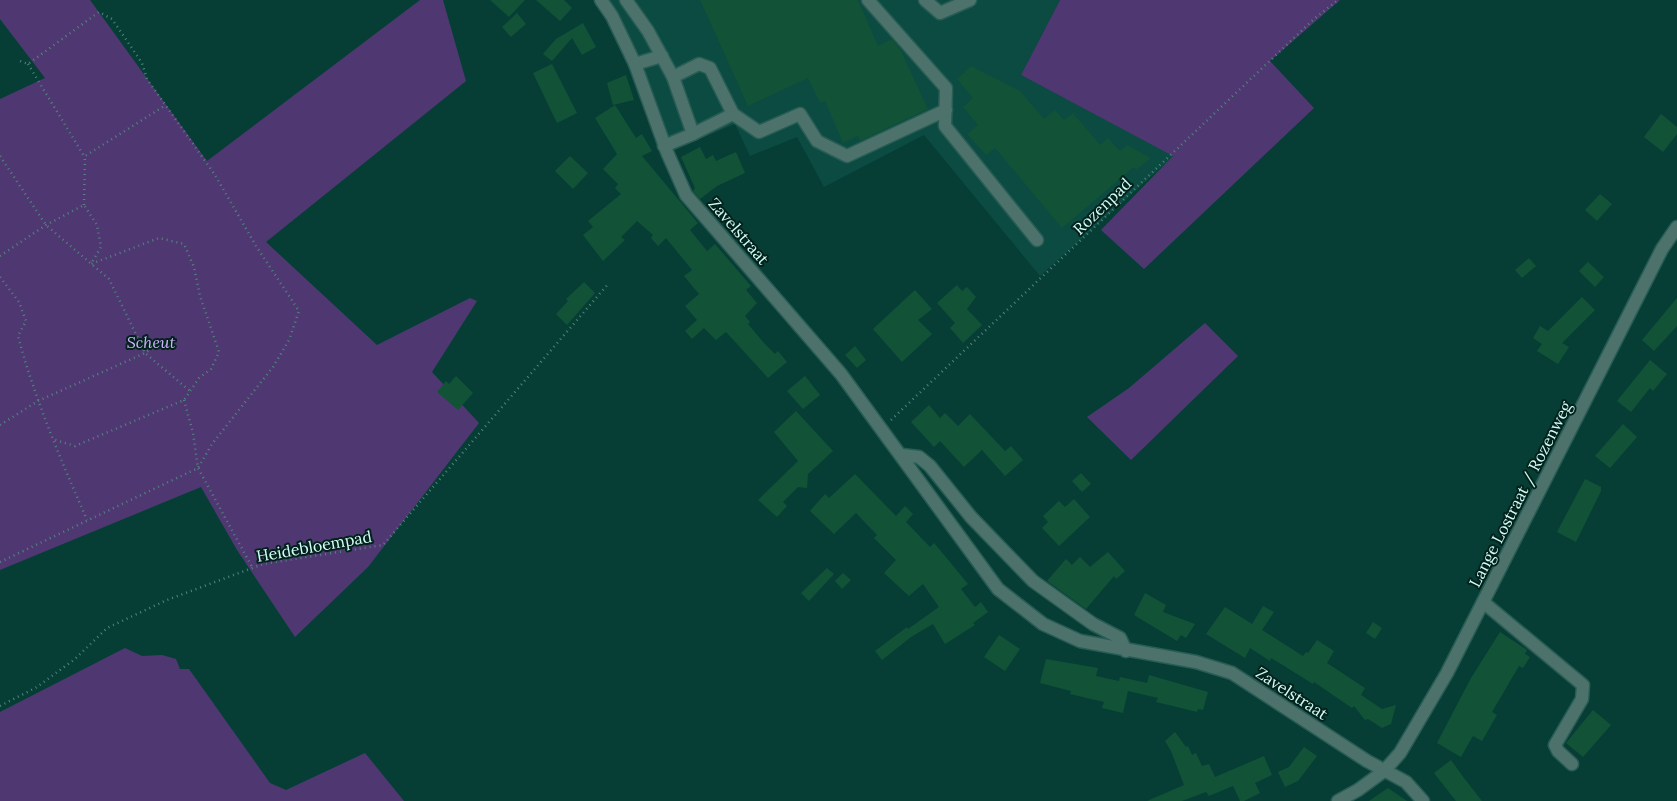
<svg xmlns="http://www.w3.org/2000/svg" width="1677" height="801" viewBox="0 0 1677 801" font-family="Lora,serif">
<rect width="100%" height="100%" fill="#063e36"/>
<polygon fill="#0b4b42" points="601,0 1060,0 1021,75 1174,156 1040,276 924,135 824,187 797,137 750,156 735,124 667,152"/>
<g fill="#4f3872">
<polygon points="0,0 90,0 207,161 420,0 443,0 466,81 266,242 377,345 470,298 477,301 432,372 479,423 368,567 295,637 237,550 201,487 0,570 0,99 45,78 0,19"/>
<polygon points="1060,0 1340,0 1270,61 1314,108 1144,269 1101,230 1173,156 1021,75"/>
<polygon points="1205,323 1238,356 1131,460 1087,417 1129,388"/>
<polygon points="125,648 142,656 162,655 176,659 180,669 189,669 270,783 286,790 365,753 404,801 0,801 0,712"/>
</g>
<g fill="#125237">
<polygon points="490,0 525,0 509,17"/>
<polygon points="536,0 564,0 572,8 560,21"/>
<polygon points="700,0 858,0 878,46 892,39 900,49 928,109 860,141 858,136 843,143 825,101 820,103 808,78 748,106"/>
<polygon points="517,13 526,24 511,37 502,27"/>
<polygon points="583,23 596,47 582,55 572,38 552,61 543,54 556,39"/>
<polygon points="552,64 577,113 557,123 533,73"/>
<polygon points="971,66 1020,91 1044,119 1055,110 1064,120 1073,113 1100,145 1108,138 1120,151 1127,145 1151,158 1136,170 1134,167 1062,228 995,148 986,155 967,134 978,125 963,107 973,98 957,79"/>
<polygon points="626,75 634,100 613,105 607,83"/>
<polygon points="615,105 636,138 642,134 652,151 642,156 698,223 690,230 707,251 715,244 751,286 746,290 757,303 745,316 750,322 748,324 764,343 775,354 778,351 787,362 768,378 726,332 716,340 704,328 692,339 685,331 697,320 685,306 699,294 684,276 692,270 666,238 658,246 651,238 653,235 637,221 621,237 625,240 603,261 583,235 593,227 588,221 621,194 615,188 618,184 603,169 617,154 595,118"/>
<polygon points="1661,114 1677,127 1677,134 1663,152 1644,137"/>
<polygon points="700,147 706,159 713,155 716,161 736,152 745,173 717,186 700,199 693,191 695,188 681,157"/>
<polygon points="570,156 588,173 573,189 555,171"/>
<polygon points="1600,194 1612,204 1597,221 1585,210"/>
<polygon points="1529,258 1536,266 1522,278 1515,270"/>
<polygon points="1588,262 1604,277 1595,287 1579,271"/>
<polygon points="584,282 595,293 567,325 556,314 568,301 566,299"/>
<polygon points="957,285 962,291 967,287 976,297 967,309 982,325 963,343 950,328 955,323 937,303"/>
<polygon points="915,290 932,309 918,320 932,334 902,362 873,329"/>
<polygon points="1582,297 1595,310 1562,343 1569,347 1558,364 1537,351 1542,344 1533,338 1540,326 1548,331"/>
<polygon points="1677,298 1677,326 1654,351 1642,340"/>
<polygon points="855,346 866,360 857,368 845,355"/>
<polygon points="1650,360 1667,374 1653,391 1650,388 1631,412 1617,401"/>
<polygon points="456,376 473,393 458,410 437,392 446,381 449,384"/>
<polygon points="805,376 820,395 803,409 787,391"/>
<polygon points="929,405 940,418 945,413 958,426 970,414 1005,451 1011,446 1023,460 1005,476 982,450 964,467 940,441 934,447 911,422"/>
<polygon points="796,411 833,451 808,474 807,488 798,487 783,502 787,506 777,517 758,500 798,461 774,432"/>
<polygon points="1623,424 1637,437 1610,468 1595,456"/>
<polygon points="1081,473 1091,484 1082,492 1072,481"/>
<polygon points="855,474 896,516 905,506 913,514 906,522 930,547 934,543 940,550 968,584 961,589 975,607 981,602 988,612 973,623 975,625 945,644 933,624 911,637 882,660 875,651 907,627 908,629 939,607 923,584 909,596 884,573 896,560 874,538 877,535 856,513 834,534 810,511 825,494 829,498"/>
<polygon points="1585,479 1601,487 1601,491 1576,542 1557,532"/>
<polygon points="1074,499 1090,517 1059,546 1042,528 1048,522 1043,516 1059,501 1065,507"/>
<polygon points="1108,552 1125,571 1116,579 1114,576 1086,609 1047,581 1066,559 1072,565 1080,557 1090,567"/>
<polygon points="827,568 834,574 809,601 801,593"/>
<polygon points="843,573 851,580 842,589 835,581"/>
<polygon points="1145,593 1166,605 1163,612 1195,624 1186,638 1181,635 1177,641 1134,615"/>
<polygon points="1263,606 1274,612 1262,630 1303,656 1306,652 1308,653 1317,640 1334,651 1327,663 1365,688 1361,695 1382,709 1396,705 1391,724 1382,728 1368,719 1365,720 1354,706 1352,708 1314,682 1313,684 1281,664 1271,658 1270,661 1250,648 1245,658 1206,634 1225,607 1252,624"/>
<polygon points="1373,622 1382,628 1375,639 1366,633"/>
<polygon points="1500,632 1527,650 1525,654 1530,657 1523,668 1519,666 1492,712 1497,715 1482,741 1473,736 1461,757 1437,743 1471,678"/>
<polygon points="999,635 1020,649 1005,671 984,657"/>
<polygon points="1046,659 1098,668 1096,676 1119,681 1120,677 1147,683 1149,675 1208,692 1203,710 1198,709 1197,712 1181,708 1156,702 1158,698 1128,691 1123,713 1102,708 1104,702 1070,694 1071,691 1040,683"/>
<polygon points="1593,710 1611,725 1583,757 1566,743"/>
<polygon points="1175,732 1186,747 1188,746 1192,755 1196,753 1202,766 1209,764 1215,777 1264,756 1272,775 1255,783 1260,793 1244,801 1240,801 1233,786 1209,796 1206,792 1182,801 1147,801 1184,785 1171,751 1165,741"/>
<polygon points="1304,747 1317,756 1298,781 1285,787 1278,772 1289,767"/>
<polygon points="1451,760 1464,778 1482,801 1456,801 1434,773"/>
<polygon points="1388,788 1407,801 1369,801"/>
</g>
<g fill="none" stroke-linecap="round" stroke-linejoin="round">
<g stroke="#275d55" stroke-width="15">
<g id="minor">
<polyline points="601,0 612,16 635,64 667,152 686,195 841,374 998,589 1043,624 1080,641 1196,662 1232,673 1367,761 1406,782 1423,801"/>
<polyline points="626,0 648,31 673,77"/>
<polyline points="868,0 946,88 945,126 1037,240"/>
<polyline points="925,0 940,13 970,0"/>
<polyline points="635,64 662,56"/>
<polyline points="693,134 673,77 699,64 710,68 733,114"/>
<polyline points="664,146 693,134 733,114 759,132 800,114 817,141 847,156 946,110"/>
<polyline points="902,455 919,457 930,466 971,517 1033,581 1093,624 1120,638 1126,651"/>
<polyline points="1483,602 1583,685 1582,699 1555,745 1558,751 1572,764"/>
<polyline points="1338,801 1358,790 1384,771 1400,753 1447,673 1662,249 1677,227"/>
</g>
</g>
<g stroke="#52857d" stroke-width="2.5" stroke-dasharray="1 4" stroke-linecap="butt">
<polyline points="28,64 84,156"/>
<polyline points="0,156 46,225 109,279 145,353 190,391"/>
<polyline points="84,205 85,156 166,105"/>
<polyline points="0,256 46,225 84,205 97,225 101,247 91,264 159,238 184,244 194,267 200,296 219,352 211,369 199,378 184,400 75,446 52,439"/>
<path d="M 0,277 L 19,302 L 26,321 L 18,336 C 35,400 61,460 87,520"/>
<polyline points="184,400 193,433 198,468 252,567"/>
<polyline points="891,420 1314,19 1338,0"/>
<polyline points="0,425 38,401 145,353 159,343"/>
<polyline points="0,562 198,468 212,444 273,367 289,340 299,311 256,246 215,175 147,79 142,63 112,19 99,12 28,64 20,61"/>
<polyline points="0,706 37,687 75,659 107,628 167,600 263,564 383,545 609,283"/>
</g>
<use href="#minor" stroke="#4d726b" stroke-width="12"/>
</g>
<g text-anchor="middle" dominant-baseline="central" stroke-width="4" stroke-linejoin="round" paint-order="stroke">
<g font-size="16" fill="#d3fef5" stroke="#03221d">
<text transform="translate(1102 206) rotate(-44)">Rozenpad</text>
<text transform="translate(739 231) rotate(49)">Zavelstraat</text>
<text transform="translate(1520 494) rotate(-63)">Lange Lostraat / Rozenweg</text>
<text transform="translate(314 546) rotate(-10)">Heidebloempad</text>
<text transform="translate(1292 693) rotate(33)">Zavelstraat</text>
</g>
<g font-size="16" font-style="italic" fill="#cfb5fd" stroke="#03221d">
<text x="151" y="342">Scheut</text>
</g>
</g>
</svg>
